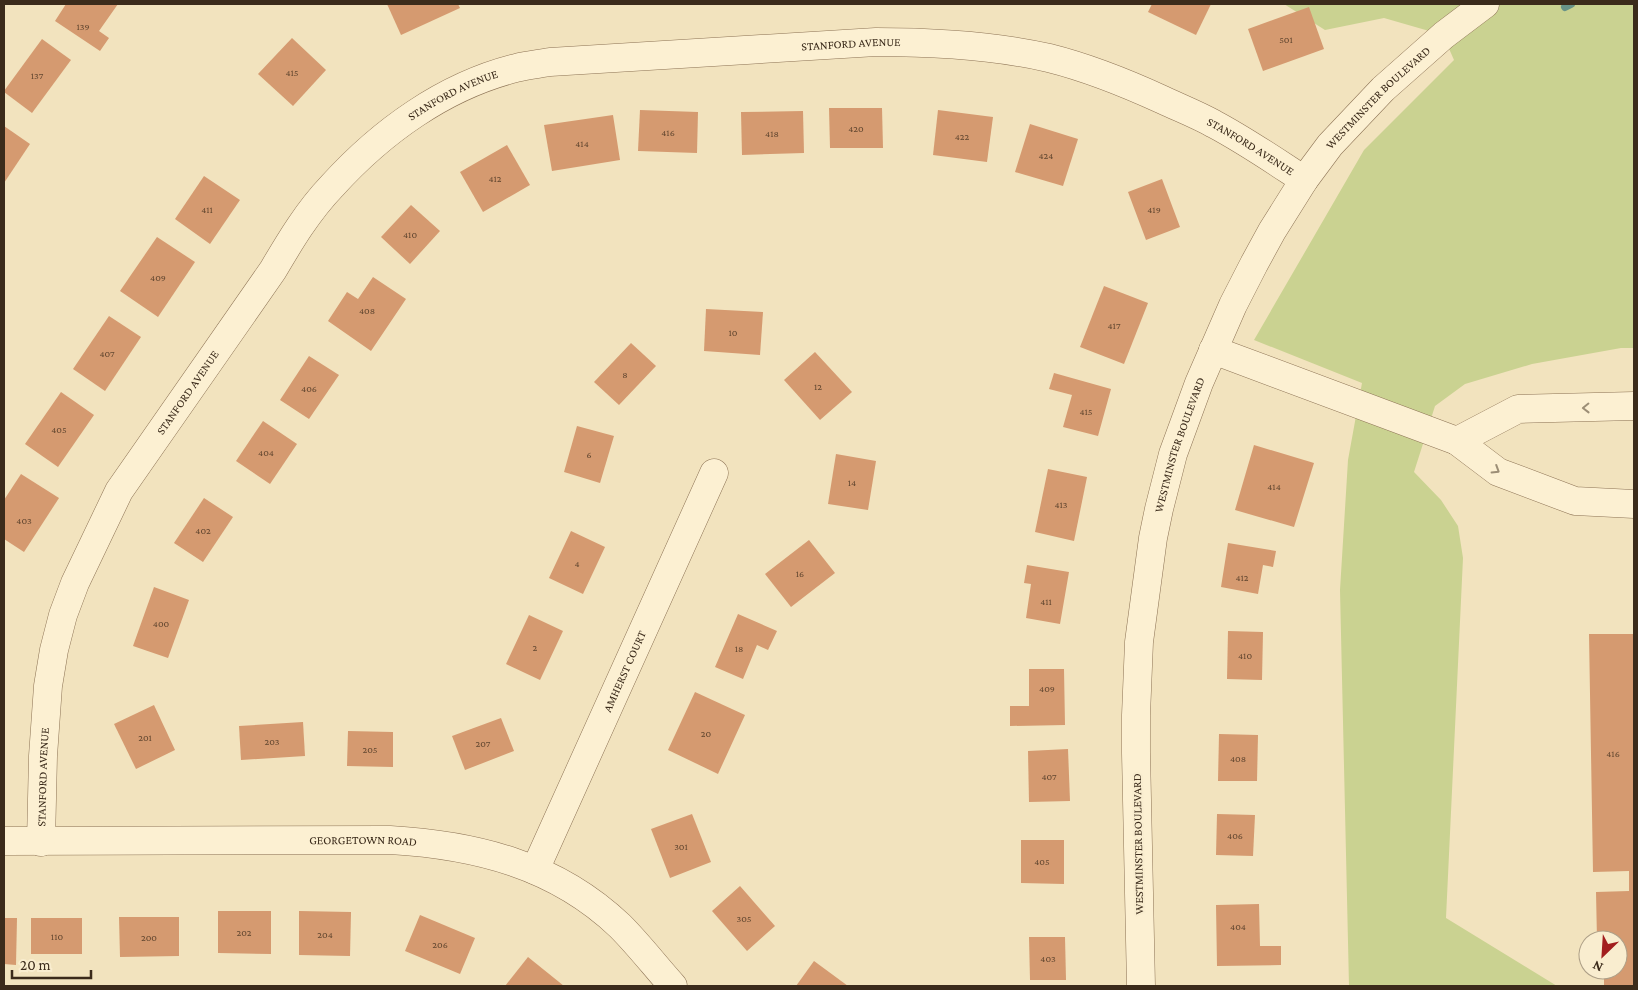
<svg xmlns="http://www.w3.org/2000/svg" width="1638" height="990" viewBox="0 0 1638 990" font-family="'Crimson Pro',serif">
<rect width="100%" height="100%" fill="#f2e3be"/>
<polygon fill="#cad291" points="1284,4 1634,4 1634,348 1621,348 1532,364 1465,384 1435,406 1414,472 1441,500 1458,526 1463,558 1446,918 1557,986 1349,986 1340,590 1348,460 1362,383 1254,340 1364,150 1454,60 1443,35 1384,18 1325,30"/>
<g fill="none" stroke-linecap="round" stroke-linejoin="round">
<polyline stroke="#689388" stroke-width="8" points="1565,7 1571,4"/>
</g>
<g fill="#d59a70">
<polygon points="66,4 118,4 99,31 109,38 100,51 55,21"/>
<polygon points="387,4 458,4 460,8 401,35"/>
<polygon points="1152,4 1211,4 1196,35 1148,12"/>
<polygon points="1309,7 1324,49 1263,71 1248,29"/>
<polygon points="292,38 326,70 293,106 258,74"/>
<polygon points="42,39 71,60 32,113 4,92 4,91"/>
<polygon points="829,108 882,108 883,148 830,148"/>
<polygon points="640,110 698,112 697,153 638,151"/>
<polygon points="938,110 993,117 987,162 933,155"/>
<polygon points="803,111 804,153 742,155 741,112"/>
<polygon points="613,115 620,160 552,171 544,125"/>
<polygon points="1030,124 1078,139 1063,186 1015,172"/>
<polygon points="4,126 30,144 4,183"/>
<polygon points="507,145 530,185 483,212 460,172"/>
<polygon points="204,176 240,200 210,244 175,219"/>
<polygon points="1162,179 1180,227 1146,240 1128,192"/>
<polygon points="411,205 440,231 410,264 381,237"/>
<polygon points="157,237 195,262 158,317 120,291"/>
<polygon points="373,277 406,299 371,351 328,321 347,292 358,299"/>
<polygon points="1104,286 1148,303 1124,364 1080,347"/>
<polygon points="706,309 763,312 760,355 704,351"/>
<polygon points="109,316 141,337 105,391 73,369"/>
<polygon points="631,343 656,366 619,405 594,382"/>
<polygon points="815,352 852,392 820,420 784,380"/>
<polygon points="309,356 339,375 309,419 280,400"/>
<polygon points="1054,373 1111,389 1098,436 1063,427 1072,395 1049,389"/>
<polygon points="61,392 94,415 58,467 25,444"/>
<polygon points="263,421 297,444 270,484 236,461"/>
<polygon points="577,426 614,436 600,483 564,472"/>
<polygon points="1254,445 1314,463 1294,527 1235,510"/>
<polygon points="836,454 876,461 868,510 828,504"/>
<polygon points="1048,469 1087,477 1074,541 1035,532"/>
<polygon points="21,474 59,498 24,552 4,539 4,500"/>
<polygon points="204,498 233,517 203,562 174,543"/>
<polygon points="571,531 605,547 583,594 549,578"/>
<polygon points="809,540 835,573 791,607 765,574"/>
<polygon points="1228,543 1276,551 1273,567 1263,565 1258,594 1221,587"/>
<polygon points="1027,565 1069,572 1060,624 1026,618 1031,584 1024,583"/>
<polygon points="154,587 189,600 168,658 133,646"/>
<polygon points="738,614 777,631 768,650 757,645 743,679 715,667"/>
<polygon points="529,615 563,631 540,680 506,664"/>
<polygon points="1228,631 1263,632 1262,680 1227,679"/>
<polygon points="1589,634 1634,634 1634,986 1604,986 1604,970 1618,970 1618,940 1597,940 1596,892 1629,891 1629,871 1593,872"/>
<polygon points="1029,669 1064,669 1065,725 1010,726 1010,706 1029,706"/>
<polygon points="695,692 745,715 718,774 668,750"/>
<polygon points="154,705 175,750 136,769 114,724"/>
<polygon points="501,718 514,751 465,770 452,736"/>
<polygon points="303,722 305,756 241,760 239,726"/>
<polygon points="348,731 393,732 393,767 347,766"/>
<polygon points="1219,734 1258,735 1257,781 1218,781"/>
<polygon points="1068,749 1070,801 1029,802 1028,751"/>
<polygon points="692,814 711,862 670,878 651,829"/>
<polygon points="1217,814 1255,815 1253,856 1216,855"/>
<polygon points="1021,840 1064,840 1064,884 1021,883"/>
<polygon points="740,886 775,926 747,951 712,911"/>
<polygon points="1259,904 1260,946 1281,946 1281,965 1217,966 1216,905"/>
<polygon points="218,911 271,911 271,954 218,953"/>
<polygon points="299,911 351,912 350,956 299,955"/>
<polygon points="420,915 475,938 460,974 405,951"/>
<polygon points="119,917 179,917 179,956 120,957"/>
<polygon points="4,918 17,918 16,965 4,964"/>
<rect x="31" y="918" width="51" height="36"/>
<polygon points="1029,937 1065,937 1066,980 1030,980"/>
<polygon points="528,957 564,986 505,986"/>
<polygon points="814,961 848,986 796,986"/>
</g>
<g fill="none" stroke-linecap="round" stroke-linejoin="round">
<g stroke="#8d7355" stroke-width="29">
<g id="minor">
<polyline points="1213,350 1457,441 1498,472 1575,501 1634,504"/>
<polyline points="1457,441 1518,409 1634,406"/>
<path id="s1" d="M 4,841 L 390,840 C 476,845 556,865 620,926 C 639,945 655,966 673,986"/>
<path id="s2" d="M 41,842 L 43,756 L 48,686 L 54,650 L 63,615 L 75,583 L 119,491 L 273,270 C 290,241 308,211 332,186 C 381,132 444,86 516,68 C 527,65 539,64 550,62 L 876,42 C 934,42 992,45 1049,58 C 1089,68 1126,83 1163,100 C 1180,108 1198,115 1214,124 C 1246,141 1275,161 1304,180"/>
<path id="s3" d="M 535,870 L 714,473"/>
<path id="s4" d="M 1141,986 L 1136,753 L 1136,715 L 1139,642 L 1153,538 L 1159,509 L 1173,454 L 1199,383 L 1233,305 L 1254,264 L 1272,231 L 1304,180 L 1330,145 L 1383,89 L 1444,35 L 1485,4"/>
</g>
</g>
<use href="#minor" stroke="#fcf0d2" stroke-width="28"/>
</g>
<defs><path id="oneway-chevron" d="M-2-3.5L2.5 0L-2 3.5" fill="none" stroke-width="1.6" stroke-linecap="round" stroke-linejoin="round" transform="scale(1.25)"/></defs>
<g stroke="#9c8e76">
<use href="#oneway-chevron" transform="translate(1586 408) rotate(179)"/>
<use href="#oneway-chevron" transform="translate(1496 470) rotate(32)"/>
</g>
<g text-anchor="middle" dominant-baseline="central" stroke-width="4.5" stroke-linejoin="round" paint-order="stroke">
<g font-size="10" fill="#624730">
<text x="83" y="26">139</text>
<text x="1286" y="39">501</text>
<text x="292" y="72">415</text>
<text x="37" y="75">137</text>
<text x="856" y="128">420</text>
<text x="668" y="132">416</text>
<text x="772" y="133">418</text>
<text x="962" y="136">422</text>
<text x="582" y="143">414</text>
<text x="1046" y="155">424</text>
<text x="495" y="178">412</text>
<text x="207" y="209">411</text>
<text x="1154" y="209">419</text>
<text x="410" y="234">410</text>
<text x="158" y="277">409</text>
<text x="367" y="310">408</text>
<text x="1114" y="325">417</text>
<text x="733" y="332">10</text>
<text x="107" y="353">407</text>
<text x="625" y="374">8</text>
<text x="818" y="386">12</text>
<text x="309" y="388">406</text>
<text x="1086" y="411">415</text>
<text x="59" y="429">405</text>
<text x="266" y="452">404</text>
<text x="589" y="454">6</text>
<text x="852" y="482">14</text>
<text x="1274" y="486">414</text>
<text x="1061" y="504">413</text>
<text x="24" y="520">403</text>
<text x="203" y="530">402</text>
<text x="577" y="563">4</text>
<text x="800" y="573">16</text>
<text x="1242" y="577">412</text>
<text x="1046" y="601">411</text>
<text x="161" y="623">400</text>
<text x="535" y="647">2</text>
<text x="739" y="648">18</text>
<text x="1245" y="655">410</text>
<text x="1047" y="688">409</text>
<text x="706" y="733">20</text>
<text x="145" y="737">201</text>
<text x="272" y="741">203</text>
<text x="483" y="743">207</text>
<text x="370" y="749">205</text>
<text x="1613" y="753">416</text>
<text x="1238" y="758">408</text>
<text x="1049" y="776">407</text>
<text x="1235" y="835">406</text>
<text x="681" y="846">301</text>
<text x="1042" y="861">405</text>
<text x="744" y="918">305</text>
<text x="1238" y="926">404</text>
<text x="244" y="932">202</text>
<text x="325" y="934">204</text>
<text x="57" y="936">110</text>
<text x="149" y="937">200</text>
<text x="440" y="944">206</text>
<text x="1048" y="958">403</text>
</g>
<g font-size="12" fill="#3b2b1b" stroke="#f9edcf">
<text stroke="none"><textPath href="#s2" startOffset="1295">STANFORD AVENUE</textPath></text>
<text stroke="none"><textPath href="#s2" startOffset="890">STANFORD AVENUE</textPath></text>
<text stroke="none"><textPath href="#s4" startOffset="951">WESTMINSTER BOULEVARD</textPath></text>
<text stroke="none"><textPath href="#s2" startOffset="1715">STANFORD AVENUE</textPath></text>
<text stroke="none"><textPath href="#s2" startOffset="485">STANFORD AVENUE</textPath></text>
<text stroke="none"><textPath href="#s4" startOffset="546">WESTMINSTER BOULEVARD</textPath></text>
<text stroke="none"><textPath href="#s3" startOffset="218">AMHERST COURT</textPath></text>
<text stroke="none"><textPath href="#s2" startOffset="65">STANFORD AVENUE</textPath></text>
<text stroke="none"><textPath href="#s1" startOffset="359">GEORGETOWN ROAD</textPath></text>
<text transform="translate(1138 844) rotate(-91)">WESTMINSTER BOULEVARD</text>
</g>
</g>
<rect width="1638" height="990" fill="none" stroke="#3b2b1b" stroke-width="10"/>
<g transform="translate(1603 955) rotate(205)"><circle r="24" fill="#f9edcf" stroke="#ad9f87"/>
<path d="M0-4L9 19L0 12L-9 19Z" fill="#a21e1e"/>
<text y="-8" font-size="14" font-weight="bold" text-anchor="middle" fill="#3b2b1b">N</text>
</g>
<path d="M12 970v8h79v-8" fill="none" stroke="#3b2b1b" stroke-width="2.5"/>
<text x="20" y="970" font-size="15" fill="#3b2b1b" stroke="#f9edcf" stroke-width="4" paint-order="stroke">20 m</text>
</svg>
